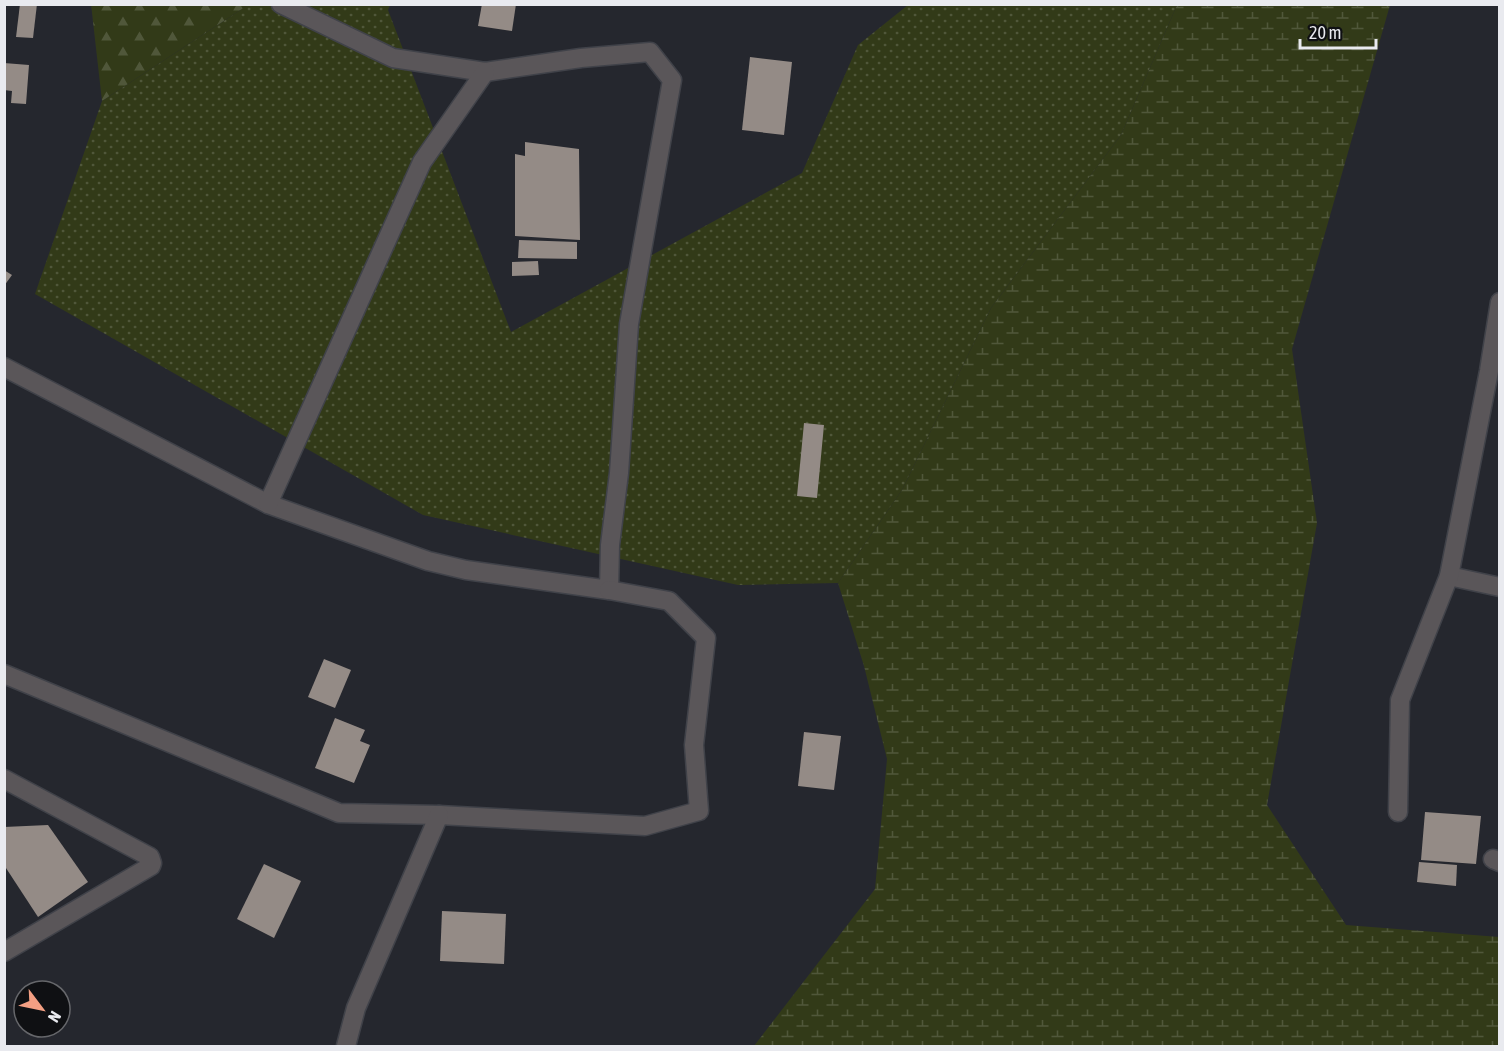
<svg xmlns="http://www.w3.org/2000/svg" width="1504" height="1051" viewBox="0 0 1504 1051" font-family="'Asap Condensed',sans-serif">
<defs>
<pattern id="grass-dots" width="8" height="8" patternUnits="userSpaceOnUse" patternTransform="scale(1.5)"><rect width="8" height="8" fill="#323a18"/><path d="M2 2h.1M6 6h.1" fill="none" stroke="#50573a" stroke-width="1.8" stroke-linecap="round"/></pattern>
<pattern id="forest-firs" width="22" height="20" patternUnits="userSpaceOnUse" patternTransform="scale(1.5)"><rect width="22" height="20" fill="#323a18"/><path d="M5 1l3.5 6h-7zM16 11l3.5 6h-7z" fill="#50573a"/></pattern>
<pattern id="wetland-marsh" width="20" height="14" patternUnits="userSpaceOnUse" patternTransform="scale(1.5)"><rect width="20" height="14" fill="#323a18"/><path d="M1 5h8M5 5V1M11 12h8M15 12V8" fill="none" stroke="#50573a"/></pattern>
</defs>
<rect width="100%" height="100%" fill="#25272e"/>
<polygon fill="url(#grass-dots)" points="248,5 390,5 388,10 511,332 802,173 858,45 908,5 1177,5 1121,135 991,308 902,490 838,583 738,585 423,515 35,294 102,101"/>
<polygon fill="url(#forest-firs)" points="91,4 248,4 248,5 102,101"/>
<polygon fill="url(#wetland-marsh)" points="1177,5 1390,5 1292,349 1317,523 1267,805 1346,925 1499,937 1499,1046 754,1046 875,889 887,759 864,666 838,583 902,490 991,308 1121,135"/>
<g fill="#948b86">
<polygon points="20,4 37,4 33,38 16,37"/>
<polygon points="482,4 516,4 512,31 478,26"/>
<polygon points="750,57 792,62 784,135 742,130"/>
<polygon points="4,63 29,65 26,104 11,103 12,91 4,90"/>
<polygon points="525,142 579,149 580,240 515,236 515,154 525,156"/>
<polygon points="519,240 577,242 577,259 518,258"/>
<polygon points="538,261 539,275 512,276 512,262"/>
<polygon points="4,270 12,275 4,286"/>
<polygon points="804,423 824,425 817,498 797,496"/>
<polygon points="324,659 351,670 335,708 308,697"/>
<polygon points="335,718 365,730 360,741 370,745 354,783 315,768"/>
<polygon points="804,732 841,736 834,790 798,786"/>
<polygon points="1425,812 1481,816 1476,864 1421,860"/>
<polygon points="48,825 88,882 38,917 4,865 4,827"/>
<polygon points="1419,862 1457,865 1456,886 1417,882"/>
<polygon points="264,864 301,881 274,938 237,919"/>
<polygon points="442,911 506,914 504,964 440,961"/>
</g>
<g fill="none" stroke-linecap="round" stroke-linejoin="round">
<g stroke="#404249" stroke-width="21">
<g id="street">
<polyline points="4,367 268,504 428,561 466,570 609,590 610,545 619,473 629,324 672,80 650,52 581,58 485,72 393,58 281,4"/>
<polyline points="268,504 422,162 485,72"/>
<polyline points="1449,576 1500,587"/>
<polyline points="4,674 339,813 439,815 645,826 699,811 694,745 706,638 669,601 609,590"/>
<polyline points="4,779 150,857 152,863 151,866 4,952"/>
<polyline points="1398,812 1400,700 1449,576 1489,371 1500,302"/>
<polyline points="1493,859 1500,862"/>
<polyline points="346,1046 356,1008 439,815"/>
</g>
</g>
<use href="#street" stroke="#5a5659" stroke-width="18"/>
</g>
<rect width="1504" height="1051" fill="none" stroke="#e9eaef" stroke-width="12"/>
<g transform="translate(42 1009) rotate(122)"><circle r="28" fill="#0f1013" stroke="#66676b" stroke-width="1.5"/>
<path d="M0-4.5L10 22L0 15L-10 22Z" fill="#f39f83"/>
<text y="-9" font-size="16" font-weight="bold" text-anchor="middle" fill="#e9eaef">N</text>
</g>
<path d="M1300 39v9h76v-9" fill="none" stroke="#e9eaef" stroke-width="3"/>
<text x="1309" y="39" font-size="18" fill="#e9eaef" stroke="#0f1013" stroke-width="4.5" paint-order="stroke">20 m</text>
</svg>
